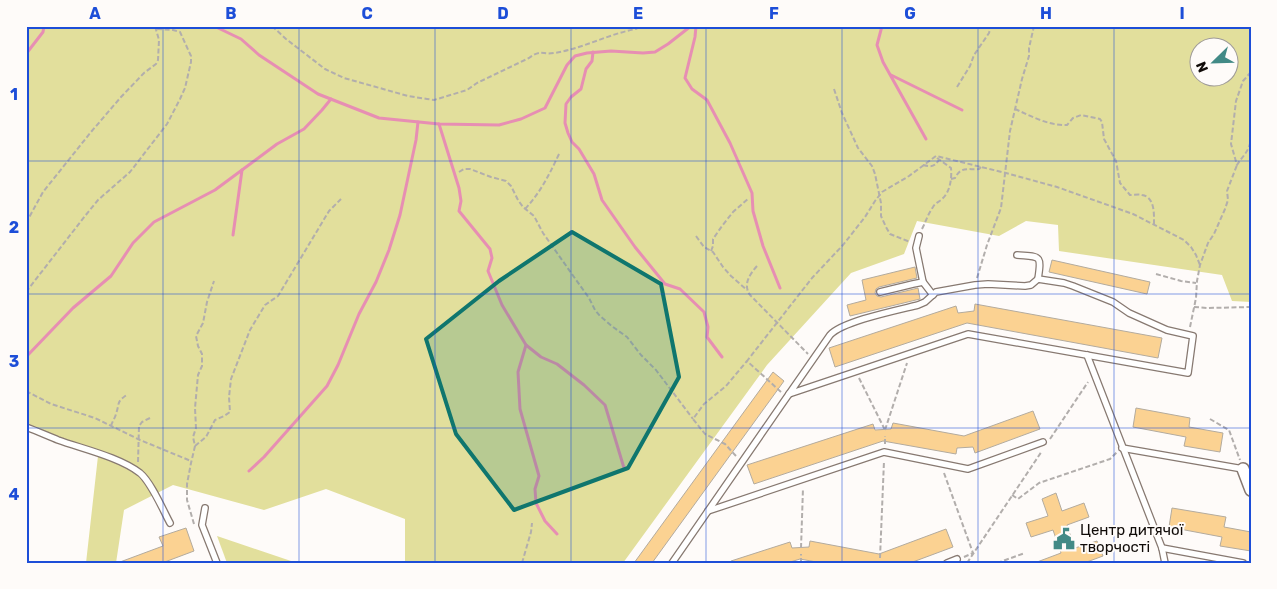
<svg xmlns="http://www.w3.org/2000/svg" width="1277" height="589" viewBox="0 0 1277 589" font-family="Rubik,sans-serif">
<rect width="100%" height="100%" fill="#fefbf9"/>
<g fill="#e2df9c" fill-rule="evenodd">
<path d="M 26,26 L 1251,26 L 1251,302 L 1232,301 L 1222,275 L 1059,251 L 1058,225 L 1026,221 L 999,236 L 917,221 L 904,254 L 851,273 L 767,365 L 623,563 L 405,563 L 405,519 L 326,489 L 264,510 L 173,485 L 124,510 L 116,563 L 86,563 L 98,456 L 26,429 ZM 1200,48 L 1230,48 L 1230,78 L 1200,78 Z"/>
<polygon points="217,536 294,562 295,563 227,563"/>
</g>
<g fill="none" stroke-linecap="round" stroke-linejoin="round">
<g stroke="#e78eb3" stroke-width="3">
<polyline points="210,26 216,27 241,39 259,55 318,94 379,118 439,124 499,125 521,119 545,108 567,65 575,56 587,53 611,51 643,53 655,52 668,44 691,26"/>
<polyline points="696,26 695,37 685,78 692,89 707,100 730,143 752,193 753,211 763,246 780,288"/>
<polyline points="882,26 877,45 883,62 926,139"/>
<polyline points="593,52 592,61 586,69 581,89 571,97 566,104 565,123 568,133 572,142 579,149 594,174 602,200 635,247 665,284 680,289 704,312 708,327 707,337 722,357"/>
<polyline points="26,54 43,32 44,26"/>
<polyline points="891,75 962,110"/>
<polyline points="439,124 459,188 461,201 459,211 490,249 492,258 488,271 502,305 526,345 518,372 520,409 539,476 535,489 536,503 545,521 557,534"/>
<polyline points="233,235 242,170"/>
<polyline points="526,345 541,357 557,364 584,385 605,405 624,468"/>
<polyline points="26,357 73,308 111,276 133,243 154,222 215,190 277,144 304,129 322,110 331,99"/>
<polyline points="249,471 264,457 327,386 338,365 359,314 376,282 389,250 400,215 416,140 418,122"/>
</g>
</g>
<g fill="#fbd292" stroke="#b3ab9e">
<polygon points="1052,260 1150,282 1147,294 1049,272"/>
<polygon points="915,267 917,278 879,287 876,289 875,293 877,296 881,297 918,288 920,299 850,316 847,305 866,300 862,280"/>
<polygon points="975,304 1162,338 1158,358 967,323 835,367 829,348 956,306 958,313 974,311"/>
<polygon points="773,372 784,381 652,563 634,563"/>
<polygon points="1136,408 1190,418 1189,427 1223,433 1220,452 1184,446 1186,437 1133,427"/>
<polygon points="1033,411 1040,429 975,453 973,447 957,448 956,454 883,441 754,484 747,465 873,424 875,430 891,429 893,423 964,436"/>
<polygon points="1056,493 1062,511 1084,503 1089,517 1067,525 1075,548 1097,541 1103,556 1084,563 1037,563 1037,562 1061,553 1053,530 1031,537 1026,523 1048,516 1042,499"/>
<polygon points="1172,508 1226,517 1224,527 1251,532 1251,551 1220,546 1222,537 1169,527"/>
<polygon points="186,528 194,551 162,563 120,563 120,562 163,546 159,537"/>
<polygon points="946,529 953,547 910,563 822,563 800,559 787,563 731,563 731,561 790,542 792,548 809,547 810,541 879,554"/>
</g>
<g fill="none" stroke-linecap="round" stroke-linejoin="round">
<g stroke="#877971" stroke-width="8">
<g id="service">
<polyline points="919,236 916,248 923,282 933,295"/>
<path d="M 1017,255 C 1040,257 1042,254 1038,279"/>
<path d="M 1038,279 L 1064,283 L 1073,286 L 1113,302 L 1129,313 L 1167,330 L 1193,336 L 1188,373 L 968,334 L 789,394 L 830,335 C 843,321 898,310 918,305 L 925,302 L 936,292 L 975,285 L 988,284 L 1025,286 L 1031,285 Z"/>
<polyline points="880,292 913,284 923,282"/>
<polyline points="1087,355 1162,548 1165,563"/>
<path d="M 26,427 C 37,431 48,436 58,440 C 83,449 119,457 140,473 C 151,482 163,510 170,523"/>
<polyline points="1122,448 1243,469"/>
<polyline points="205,508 202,525 217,563"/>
<polyline points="708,511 884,452 968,469 1043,442"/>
<polyline points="1162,548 1243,563"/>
<polyline points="672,563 789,394"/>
<polyline points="947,563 957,559"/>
</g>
</g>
<g stroke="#877971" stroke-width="14">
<polyline id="minor" points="1243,469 1251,490"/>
</g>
<g stroke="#b2aeac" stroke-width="2" stroke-dasharray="5 2.5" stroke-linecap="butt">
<path d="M 272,26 L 286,39 L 325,69 L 344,78 L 408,96 L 427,99 L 434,100 L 467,90 L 477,83 L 529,58 C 541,49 542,55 554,53 C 582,49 608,34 636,29 L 641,26"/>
<path d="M 1251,72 L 1243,81 L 1236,101 L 1231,144 L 1237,165 C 1244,154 1250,151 1251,137"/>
<polyline points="957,87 970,66 974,55 989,33 991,26"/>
<polyline points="834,89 842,113 858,148 872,166 875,174 881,203 881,216 886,227 890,234 910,242"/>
<path d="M 1015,109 C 1031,116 1049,126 1067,125 L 1073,118 L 1081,115 L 1100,119 L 1102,122 L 1104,139 L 1116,161 L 1120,183 L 1130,195 C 1134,195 1139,194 1142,195 C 1155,197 1154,214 1154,224"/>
<path d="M 923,165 C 932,167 934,167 939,160"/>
<polyline points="459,172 464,169 470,169 491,177 506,181 511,186 518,200 523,207 534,216 543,233 574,277 589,298 595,310 600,316 613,327 627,337 641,355 656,370 693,419"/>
<path d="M 951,179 L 955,178 C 961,166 968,170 979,169 L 981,167"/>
<path d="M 525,209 C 541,192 550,173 560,152"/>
<polyline points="26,223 43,192 91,132 121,97 144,73 156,64 158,60 159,40 155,26"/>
<path d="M 922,229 C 926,221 928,214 933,207 C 935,203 939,202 942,199 C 950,192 952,179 951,168 L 937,158"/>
<polyline points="696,236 704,247 713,252 723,267 731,276 747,290"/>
<polyline points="711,251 713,246 713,239 722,226 733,212 749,198"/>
<path d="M 757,266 C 749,275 743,285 750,295 L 808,354"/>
<polyline points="1156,274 1181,281 1196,283"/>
<polyline points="977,278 987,245 1001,208 1010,131 1022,79 1029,56 1029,48 1034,26"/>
<polyline points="26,292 85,216 98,200 130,172 167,124 180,99 185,88 191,62 191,56 180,32 173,30 156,29"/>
<polyline points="1194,307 1208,308 1251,307"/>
<polyline points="1190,327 1196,298 1197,281 1200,265 1208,243 1214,234 1225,209 1228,200 1227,191 1237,165"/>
<polyline points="859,378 885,430"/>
<polyline points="26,391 51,404 95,418 140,440 191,461"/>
<polyline points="781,392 747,361 812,278 843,245 865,217 875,201 882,192 909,176 936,156 1006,173 1057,187 1133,214 1184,240 1191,247 1196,255 1200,265"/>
<polyline points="1210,419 1229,430 1240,460"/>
<path d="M 111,426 C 112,422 115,418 116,414 C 120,402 116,402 128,394"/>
<polyline points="885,430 907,363"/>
<polyline points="1050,439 1088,382"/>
<polyline points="885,444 885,436"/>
<polyline points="195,446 206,437 215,420 224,416 230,412 229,397 231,379 250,330 265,305 278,296 329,211 341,199"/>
<polyline points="736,456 725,444 705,434 693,419 704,404 726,386 747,361"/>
<polyline points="138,462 139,426 142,422 150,418"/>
<polyline points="944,473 973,553 964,557"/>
<polyline points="1012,495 1018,499 1039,483 1110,459 1117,452"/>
<polyline points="194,524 187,500 187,484 191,463 195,446 193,437 196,428 195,408 198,375 202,366 202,354 198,346 196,336 203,323 207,302 214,281"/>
<polyline points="801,548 803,488"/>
<polyline points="880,558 884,461"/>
<polyline points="522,563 531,532 532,523"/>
<polyline points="801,563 801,554"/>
<polyline points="967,563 1042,451"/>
<polyline points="997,563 1025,553"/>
</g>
<use href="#service" stroke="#fff" stroke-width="5.5"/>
<use href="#minor" stroke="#fff" stroke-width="11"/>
</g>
<path fill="#0f766e" fill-opacity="0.2" stroke="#0f766e" stroke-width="4" stroke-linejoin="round" d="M 572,232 L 661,284 L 679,377 L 628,468 L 514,510 L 456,434 L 426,339 L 499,281 Z"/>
<path fill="none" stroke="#1d4ed8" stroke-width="1" stroke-opacity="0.55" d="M 163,26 L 163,563M 299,26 L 299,563M 435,26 L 435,563M 571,26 L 571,563M 706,26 L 706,563M 842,26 L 842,563M 978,26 L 978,563M 1114,26 L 1114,563M 26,161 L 1251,161M 26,294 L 1251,294M 26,428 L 1251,428"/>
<defs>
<g id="civic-bare" transform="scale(1.725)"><path d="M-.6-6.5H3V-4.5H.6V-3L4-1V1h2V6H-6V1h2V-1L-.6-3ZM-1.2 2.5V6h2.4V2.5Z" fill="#428a86" stroke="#fefbf9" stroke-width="2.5" paint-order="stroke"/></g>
</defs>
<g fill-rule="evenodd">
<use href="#civic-bare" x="1064" y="539"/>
</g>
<g text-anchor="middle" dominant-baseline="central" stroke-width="4" stroke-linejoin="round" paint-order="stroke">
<g font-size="15" fill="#100b08" stroke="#fefbf9" text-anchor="start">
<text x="1080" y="530">Центр дитячої<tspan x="1080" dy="17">творчості</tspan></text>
</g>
</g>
<rect width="1277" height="589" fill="none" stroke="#fefbf9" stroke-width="55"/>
<g transform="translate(1214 62) rotate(247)"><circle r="24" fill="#fefbf9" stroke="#9f9b99"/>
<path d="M0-4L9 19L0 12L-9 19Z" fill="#428a86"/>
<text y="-8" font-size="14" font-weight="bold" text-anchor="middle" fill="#100b08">N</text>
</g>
<rect x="28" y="28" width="1222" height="534" fill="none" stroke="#1d4ed8" stroke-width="2"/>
<g font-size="16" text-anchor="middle" font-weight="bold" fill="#1d4ed8">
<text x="95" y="19">A</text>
<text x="231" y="19">B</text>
<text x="367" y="19">C</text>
<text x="503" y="19">D</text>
<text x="638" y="19">E</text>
<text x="774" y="19">F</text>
<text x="910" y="19">G</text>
<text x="1046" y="19">H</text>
<text x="1182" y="19">I</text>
<text x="14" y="100">1</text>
<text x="14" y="233">2</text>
<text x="14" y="367">3</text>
<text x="14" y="500">4</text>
</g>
</svg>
